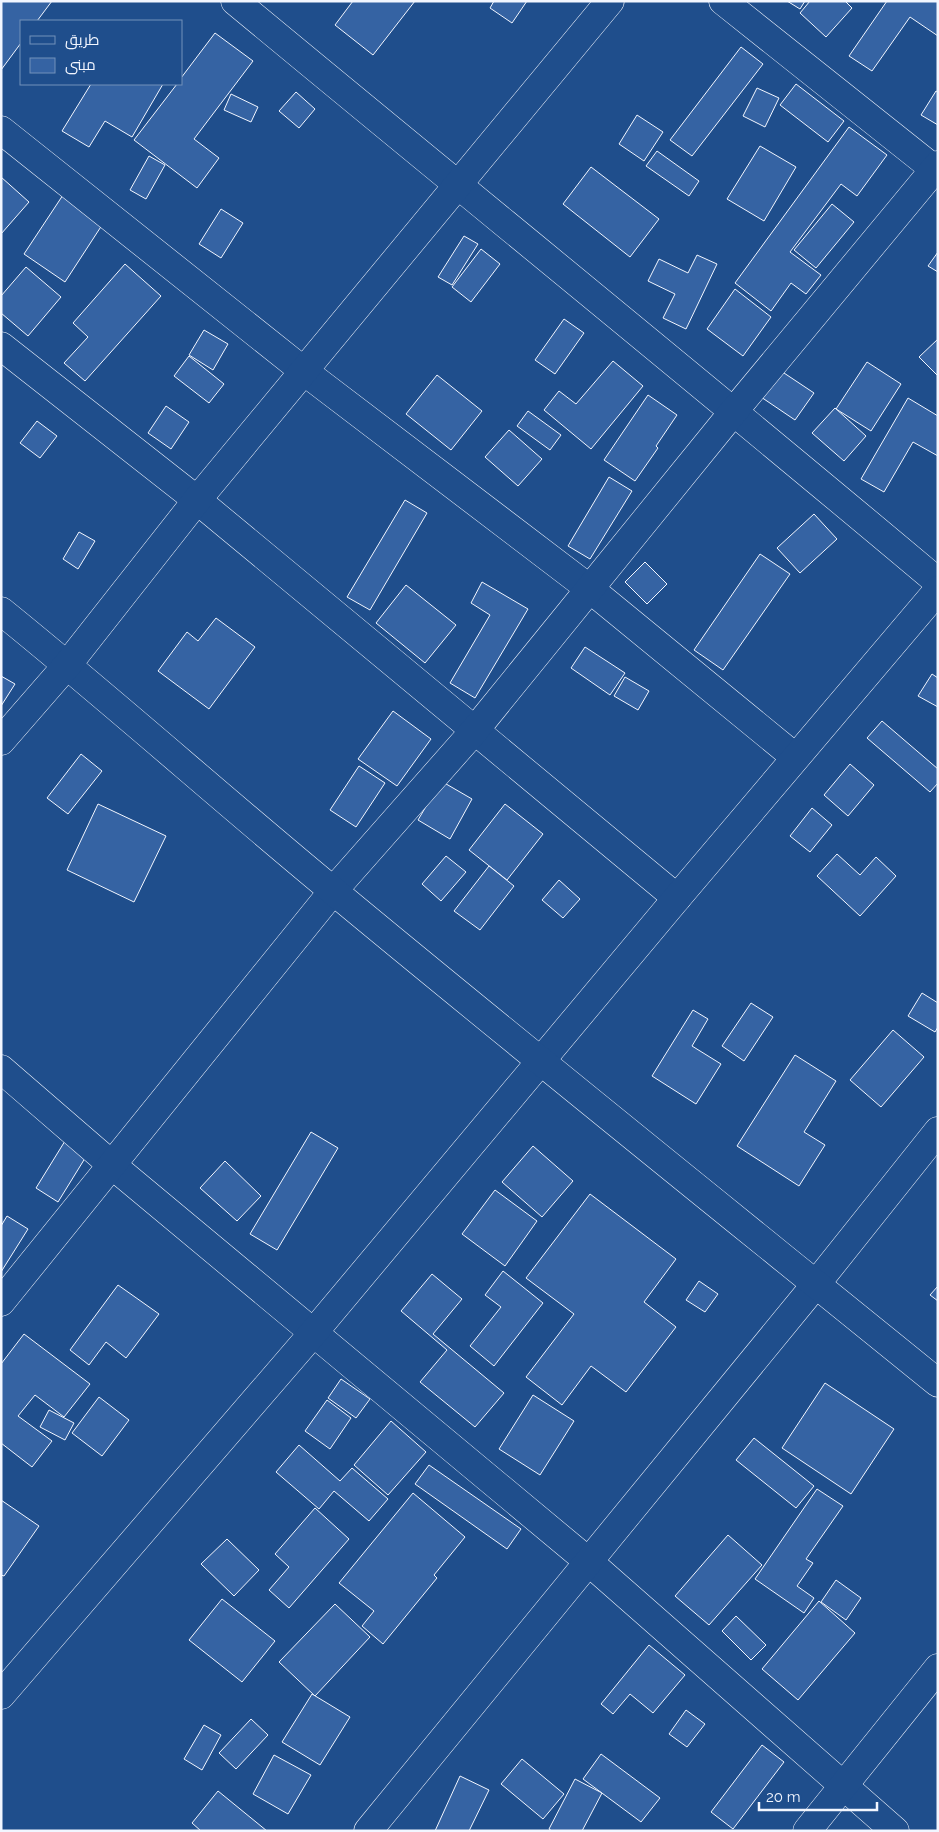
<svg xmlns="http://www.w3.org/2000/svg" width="939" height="1832" viewBox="0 0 939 1832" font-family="Raleway,Cairo,sans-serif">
<rect width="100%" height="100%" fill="#1f4e8c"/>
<g fill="#3563a3" stroke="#f2f6ff">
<polygon points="1,1 52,1 37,21 21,21 21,43 1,70"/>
<polygon points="353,1 415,1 373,55 335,25"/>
<polygon points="494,1 527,1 512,23 490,8"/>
<polygon points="787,1 805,1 800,9"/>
<polygon points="810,1 845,1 852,8 826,37 800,13"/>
<polygon points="887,1 938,1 938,36 910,17 872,71 849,56"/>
<polygon points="215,33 253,61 194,139 219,158 197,188 134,140 177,84 181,84 181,78"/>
<polygon points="741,47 763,64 692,156 670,140"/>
<polygon points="91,84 163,84 132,137 105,121 89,147 62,131"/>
<polygon points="796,84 844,121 828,142 780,105"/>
<polygon points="757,88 779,98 765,127 743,116"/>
<polygon points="936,91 938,92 938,125 921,115"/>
<polygon points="296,92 315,109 299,128 279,111"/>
<polygon points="231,94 258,107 251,122 224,110"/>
<polygon points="637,115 663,132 644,161 619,144"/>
<polygon points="849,127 887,155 857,196 841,184 790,252 821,275 806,294 791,283 771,311 735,283"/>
<polygon points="760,146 796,167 764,221 727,199"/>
<polygon points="657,151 699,181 689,196 646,166"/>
<polygon points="149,156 165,165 146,199 130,190"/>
<polygon points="591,167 659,219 630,257 563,204"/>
<polygon points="1,177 29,202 1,234"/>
<polygon points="63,195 104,222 65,282 24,254"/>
<polygon points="832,204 854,222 816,268 794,250"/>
<polygon points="221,209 243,223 221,258 199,244"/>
<polygon points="464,236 478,244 452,285 438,277"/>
<polygon points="481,249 500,264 471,302 452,287"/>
<polygon points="938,252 938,272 928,266"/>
<polygon points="697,255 717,264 686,329 663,318 675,294 648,281 659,259 688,273"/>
<polygon points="125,264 161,296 85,381 64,363 88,337 73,323"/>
<polygon points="26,267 61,297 28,336 1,313 1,296"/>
<polygon points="735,289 771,317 743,356 707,329"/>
<polygon points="564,319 584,333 555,374 535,360"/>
<polygon points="204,330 228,344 213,370 189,355"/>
<polygon points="938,339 938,376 919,357"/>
<polygon points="189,356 224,384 209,403 174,376"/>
<polygon points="613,361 643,386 591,449 544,410 559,391 576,404"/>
<polygon points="867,362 901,384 871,431 836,409"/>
<polygon points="778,369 814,393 795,420 761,397"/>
<polygon points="437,375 482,411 451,450 406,414"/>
<polygon points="648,395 677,415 656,446 658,448 635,481 604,460"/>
<polygon points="908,398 938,416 938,456 913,442 884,492 861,479"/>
<polygon points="166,406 189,422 171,449 148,433"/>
<polygon points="835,408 866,436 844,461 812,433"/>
<polygon points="528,411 561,435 550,450 517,426"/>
<polygon points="37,421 57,436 40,458 20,443"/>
<polygon points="509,430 542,459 518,486 485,457"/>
<polygon points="609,477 632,491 590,559 568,546"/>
<polygon points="405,500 427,513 370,610 347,597"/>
<polygon points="814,514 837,539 800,573 777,548"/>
<polygon points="79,532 95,541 78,569 63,559"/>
<polygon points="760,554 790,574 723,670 694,650"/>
<polygon points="645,562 667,584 647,604 625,582"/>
<polygon points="482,582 528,609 475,698 450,683 490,615 471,603"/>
<polygon points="406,585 456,625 425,663 376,623"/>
<polygon points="216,618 255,647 209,709 158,671 187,632 198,641"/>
<polygon points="585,647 625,673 610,695 571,668"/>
<polygon points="932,674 938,678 938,707 918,696"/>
<polygon points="1,676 15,684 1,706"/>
<polygon points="625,677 649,691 638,710 614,696"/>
<polygon points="393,711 431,739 397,786 358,759"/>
<polygon points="882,721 938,769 938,783 930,792 867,738"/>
<polygon points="81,754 102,771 68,814 47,798"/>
<polygon points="850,764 874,785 848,816 824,795"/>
<polygon points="359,766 385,783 356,827 330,810"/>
<polygon points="441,781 472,799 450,839 418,820"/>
<polygon points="98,804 166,836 134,902 67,870"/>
<polygon points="505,804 543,834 507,880 469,850"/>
<polygon points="812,808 832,825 810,852 790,836"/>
<polygon points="837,854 860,875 876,857 896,876 860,916 817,876"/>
<polygon points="446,856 466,872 441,901 422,884"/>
<polygon points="489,866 514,886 480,930 454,911"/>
<polygon points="559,880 580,899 563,918 542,900"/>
<polygon points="922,993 938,1003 938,1027 935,1032 908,1016"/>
<polygon points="751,1003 773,1017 744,1061 722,1046"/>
<polygon points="693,1010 708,1019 692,1046 721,1064 696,1104 652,1076"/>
<polygon points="893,1030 924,1057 881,1107 850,1080"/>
<polygon points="795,1055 836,1081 804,1132 825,1145 799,1186 737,1146"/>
<polygon points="311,1132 338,1148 277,1250 250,1234"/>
<polygon points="65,1141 87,1155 58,1202 36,1188"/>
<polygon points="533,1146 573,1181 542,1217 502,1182"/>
<polygon points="225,1161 261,1196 237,1221 200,1188"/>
<polygon points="495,1190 537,1221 505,1266 462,1234"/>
<polygon points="590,1194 676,1259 644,1302 676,1327 626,1392 591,1366 562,1405 526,1377 574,1314 526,1278"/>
<polygon points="7,1216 28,1229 1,1272 1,1226"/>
<polygon points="503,1271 543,1303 494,1366 470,1346 501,1307 485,1295"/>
<polygon points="432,1274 462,1299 433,1334 504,1393 475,1427 420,1382 447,1350 401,1311"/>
<polygon points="699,1281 718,1294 705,1312 686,1300"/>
<polygon points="118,1285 159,1314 126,1358 106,1342 89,1365 70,1350"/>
<polygon points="938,1286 938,1301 930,1295"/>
<polygon points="24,1334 90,1384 64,1417 35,1395 18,1416 52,1441 32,1467 1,1443 1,1364"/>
<polygon points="341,1379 370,1399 356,1418 328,1398"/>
<polygon points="825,1383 894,1429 851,1494 782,1448"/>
<polygon points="533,1395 574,1421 540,1475 499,1449"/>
<polygon points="99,1397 129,1420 102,1456 72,1433"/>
<polygon points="327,1400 351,1418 330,1449 305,1431"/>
<polygon points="49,1410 74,1423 65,1440 40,1427"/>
<polygon points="391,1421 426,1452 388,1495 354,1465"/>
<polygon points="754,1438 814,1486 796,1508 736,1460"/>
<polygon points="299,1445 340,1481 352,1468 388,1499 369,1521 334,1491 319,1509 276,1472"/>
<polygon points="429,1465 521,1529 507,1549 415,1484"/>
<polygon points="817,1489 843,1506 806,1559 813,1563 797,1586 814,1598 804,1613 755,1579"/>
<polygon points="413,1493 465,1537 434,1575 437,1578 383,1644 362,1626 374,1611 339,1583"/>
<polygon points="1,1500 39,1526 4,1576 1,1575"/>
<polygon points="315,1508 349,1539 289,1608 269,1590 289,1567 275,1554"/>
<polygon points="728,1535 762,1565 709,1625 675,1596"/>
<polygon points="227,1539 259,1570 234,1596 201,1564"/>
<polygon points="836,1580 861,1598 846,1620 821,1602"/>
<polygon points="222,1599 275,1641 242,1682 189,1640"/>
<polygon points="819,1601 855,1633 798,1700 762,1669"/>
<polygon points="335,1604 370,1637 315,1696 279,1662"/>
<polygon points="736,1616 766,1645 751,1660 722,1631"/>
<polygon points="649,1645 685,1675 653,1713 630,1694 613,1714 601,1704"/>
<polygon points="312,1694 350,1717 320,1765 282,1742"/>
<polygon points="686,1710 705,1724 687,1747 669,1734"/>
<polygon points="251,1719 268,1735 236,1769 219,1753"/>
<polygon points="204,1725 221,1735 202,1770 184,1759"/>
<polygon points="762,1745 784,1762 733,1829 711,1812"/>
<polygon points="601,1754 660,1798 641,1822 583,1779"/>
<polygon points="274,1755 311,1775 288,1814 253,1794"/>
<polygon points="522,1759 564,1794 543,1819 501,1784"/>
<polygon points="460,1776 489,1790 469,1831 435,1831"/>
<polygon points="575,1779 602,1793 582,1831 552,1831 549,1829"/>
<polygon points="218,1791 267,1831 201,1831 192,1823"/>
</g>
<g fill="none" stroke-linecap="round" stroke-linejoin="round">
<g stroke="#f2f6ff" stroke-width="29">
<g id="street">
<path d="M 235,1 C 469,195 705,386 938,582"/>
<polyline points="723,1 938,172"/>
<polyline points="1,130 305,372 590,589 795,757"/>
<polyline points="1,346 197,500 677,898"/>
<polyline points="1,1069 112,1165 589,1562 895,1831"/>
<polyline points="1,1302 333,891 475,730 734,411 938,165"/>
<polyline points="1,1695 314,1332 677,898 938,590"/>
<polyline points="368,1831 816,1284 938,1131"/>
<polyline points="807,1831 938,1668"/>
</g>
</g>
<g stroke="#f2f6ff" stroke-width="29">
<g id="secondary">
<path d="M 1,611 C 115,703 224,801 337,894 C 536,1059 737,1220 938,1383"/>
<polyline points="1,741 68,664 197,500 610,1"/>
</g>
</g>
<use href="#street" stroke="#1f4e8c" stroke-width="28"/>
<use href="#secondary" stroke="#1f4e8c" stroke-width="28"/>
</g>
<rect width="939" height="1832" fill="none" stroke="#f2f6ff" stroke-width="5"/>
<rect x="20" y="20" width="162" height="65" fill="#1f4e8c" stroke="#7391ba"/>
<rect x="30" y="36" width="25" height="8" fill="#1f4e8c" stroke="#7391ba"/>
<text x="65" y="45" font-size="15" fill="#f2f6ff">طريق</text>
<rect x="30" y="58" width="25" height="15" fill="#3563a3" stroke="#7391ba"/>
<text x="65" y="70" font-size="15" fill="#f2f6ff">مبنى</text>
<path d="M759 1802v8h118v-8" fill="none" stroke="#f2f6ff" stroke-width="2.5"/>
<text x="766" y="1802" font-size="15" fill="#f2f6ff" stroke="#1f4e8c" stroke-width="4" paint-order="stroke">20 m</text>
</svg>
